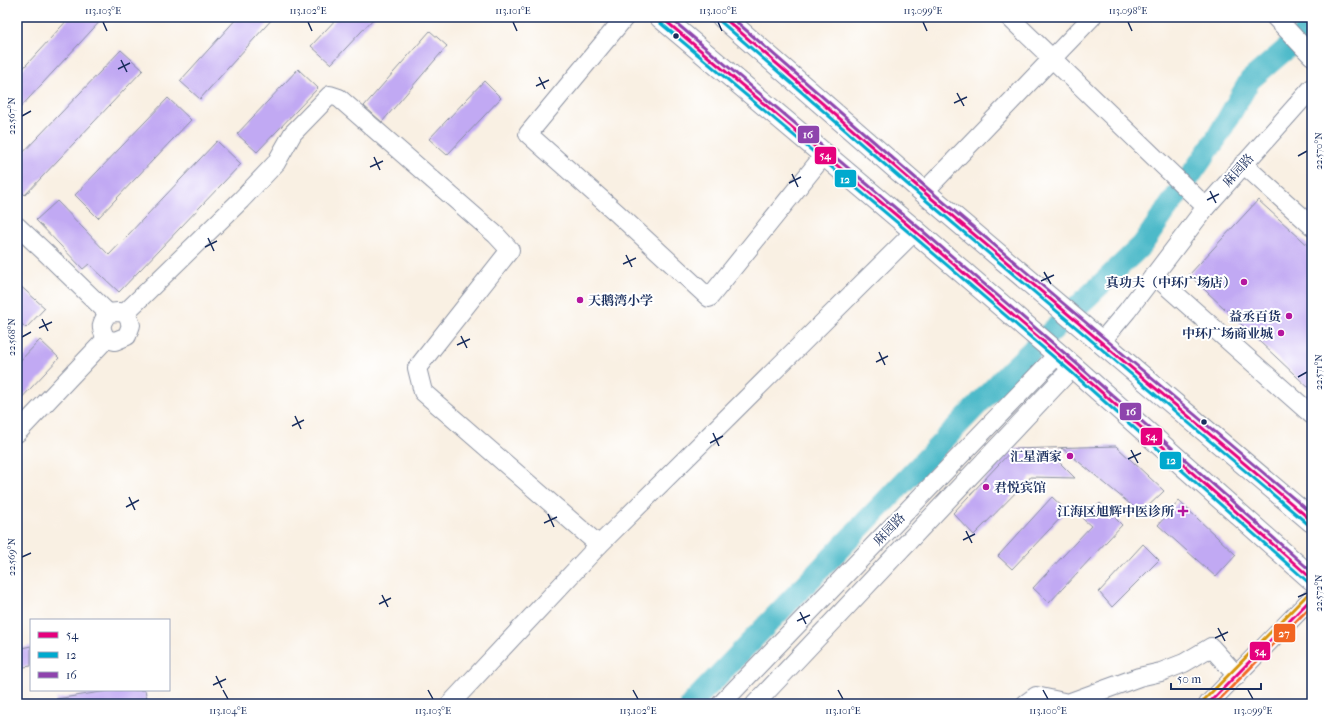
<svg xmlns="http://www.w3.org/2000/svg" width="1329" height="721" viewBox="0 0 1329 721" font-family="'IM FELL French Canon','Noto Serif SC',serif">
<rect width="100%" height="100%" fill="#fff"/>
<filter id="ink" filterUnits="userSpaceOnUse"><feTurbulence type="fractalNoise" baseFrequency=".025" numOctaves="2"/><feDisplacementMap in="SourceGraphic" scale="8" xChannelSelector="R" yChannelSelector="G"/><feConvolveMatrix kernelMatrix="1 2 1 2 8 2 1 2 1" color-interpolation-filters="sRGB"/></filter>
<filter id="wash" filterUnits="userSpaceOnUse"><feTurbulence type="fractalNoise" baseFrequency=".012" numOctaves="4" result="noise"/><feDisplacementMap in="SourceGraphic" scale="16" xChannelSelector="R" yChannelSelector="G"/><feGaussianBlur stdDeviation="0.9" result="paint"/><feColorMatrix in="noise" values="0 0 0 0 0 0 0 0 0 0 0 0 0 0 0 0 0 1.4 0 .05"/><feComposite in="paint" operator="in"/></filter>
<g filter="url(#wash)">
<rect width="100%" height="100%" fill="#f9f0e3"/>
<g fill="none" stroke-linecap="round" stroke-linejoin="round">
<polyline stroke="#4dbac9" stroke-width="22" points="691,704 1009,372 1142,245 1216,139 1250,80 1312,27"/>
</g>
<g id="blocks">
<g fill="#c1a9f3">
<polygon points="70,17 104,17 17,111 17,75"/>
<polygon points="238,17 274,17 200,99 180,81"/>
<polygon points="338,17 375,17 331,64 311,46"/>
<polygon points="430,31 447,46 382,122 364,106"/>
<polygon points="121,50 143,70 25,195 17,187 17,159"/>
<polygon points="298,69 318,88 257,152 237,134"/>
<polygon points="484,81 501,98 447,155 429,139"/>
<polygon points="168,98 191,120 98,218 75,195"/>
<polygon points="217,141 241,164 119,292 89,264 83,269 36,220 57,201 109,255"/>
<polygon points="1258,200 1312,249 1312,391 1189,275"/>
<polygon points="17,283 45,308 26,328 17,320"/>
<polygon points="40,340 59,358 17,403 17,364"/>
<polygon points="1116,446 1164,491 1141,513 1062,448 1054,457 1075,478 1030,477 1030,478 974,535 953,513 1013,449"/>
<polygon points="1052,497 1067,511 1012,569 998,556"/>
<polygon points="1179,501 1236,555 1216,577 1158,525"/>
<polygon points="1100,503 1122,525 1049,603 1033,588 1091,526 1083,519"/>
<polygon points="1143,544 1159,560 1112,607 1099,592"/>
<polygon points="31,646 31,666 17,668 17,649"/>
<polygon points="114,690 145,690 148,704 56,704 56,699"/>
</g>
</g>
</g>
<g filter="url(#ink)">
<use href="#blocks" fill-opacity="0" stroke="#8a90a0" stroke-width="1"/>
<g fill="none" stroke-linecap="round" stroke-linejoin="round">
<g stroke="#8a90a0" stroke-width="20">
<g id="minor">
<polyline points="625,17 528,134 618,214 709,298 824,155"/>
<polyline points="1009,17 1206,207"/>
<polyline points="1275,17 1312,56"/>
<polyline points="1243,164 1312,226"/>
<polyline points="924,192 1092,17"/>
<polyline points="17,226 46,253 108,313"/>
<polyline points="1154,275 1312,415"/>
<path d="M 118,312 L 125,313 L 128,317 L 131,325 L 127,336 L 115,341 L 106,339 C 100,327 100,325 108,313 Z"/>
<polyline points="125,313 241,200 276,163 293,133 330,95 339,98 496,235 510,250 417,368 423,392 599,545"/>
<polyline points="1101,342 1127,311 1206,207 1312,88"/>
<polyline points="17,433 106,339"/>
<polyline points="450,704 599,545 915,231"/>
<polyline points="721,704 1058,354"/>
<polyline points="755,704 1073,367"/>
<polyline points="1025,704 1036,696 1068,703 1139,677 1161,672 1184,663 1211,647 1237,676"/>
<polyline points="1208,704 1312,598"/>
</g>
</g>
<g stroke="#8a90a0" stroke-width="24">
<g id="major">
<polyline points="661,17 915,231 1073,367 1312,579"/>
<polyline points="723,17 924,192 1312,521"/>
</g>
</g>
<use href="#minor" stroke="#fff" stroke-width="18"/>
<use href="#major" stroke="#fff" stroke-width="22"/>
<g stroke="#fff" stroke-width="6">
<g id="bus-1">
<polyline points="661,17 915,231 1073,367 1312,579"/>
<polyline points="723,17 924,192 1312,521"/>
<polyline points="1208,704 1312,598"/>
</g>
</g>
<g stroke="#fff" stroke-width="6">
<g id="bus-2">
<polyline points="658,21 912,235 1070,371 1309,583"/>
<polyline points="720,21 921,196 1309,525"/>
</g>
</g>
<g stroke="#fff" stroke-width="6">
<g id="bus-3">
<polyline points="669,17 918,227 1076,363 1312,572"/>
<polyline points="731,17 927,188 1312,514"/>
</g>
</g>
<g stroke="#fff" stroke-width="6">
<polyline id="bus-4" points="1215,704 1312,605"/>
</g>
<g stroke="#fff" stroke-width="6">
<polyline id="bus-5" points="1204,700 1308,594"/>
</g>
<use href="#bus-1" stroke="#e5007d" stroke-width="3"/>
<use href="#bus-2" stroke="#00a9ce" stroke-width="3"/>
<use href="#bus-3" stroke="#8e44ad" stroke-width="3"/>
<use href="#bus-4" stroke="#f26522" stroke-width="3"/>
<use href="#bus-5" stroke="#d6940e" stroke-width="3"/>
</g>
</g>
<path fill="none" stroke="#1b2f5e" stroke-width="1.5" d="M 103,22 L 107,31M 308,22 L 312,31M 513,22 L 517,31M 718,22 L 722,31M 923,22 L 927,31M 1128,22 L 1132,31M 121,60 L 127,72M 118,69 L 130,63M 539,77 L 545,89M 536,86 L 549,80M 957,93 L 964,106M 954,103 L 967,97M 22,116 L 31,111M 1298,156 L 1307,151M 374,157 L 380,170M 370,167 L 383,161M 792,174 L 798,187M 789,183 L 801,177M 1210,191 L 1216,203M 1207,200 L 1219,194M 208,238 L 214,251M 205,247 L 217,241M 626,255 L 632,267M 623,264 L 636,258M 1044,272 L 1051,284M 1041,281 L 1054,275M 42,319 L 48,331M 39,328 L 52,322M 461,336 L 467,348M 22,337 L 31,332M 457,345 L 470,339M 879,352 L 885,365M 876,362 L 888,356M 1298,377 L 1307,372M 295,416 L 301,429M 292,426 L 304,420M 713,433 L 719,446M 710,443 L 723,436M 1131,450 L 1138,463M 1128,459 L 1141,453M 129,497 L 135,510M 126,507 L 139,500M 548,514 L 554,527M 544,523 L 557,517M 966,531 L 972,543M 963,540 L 975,534M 22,557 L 31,553M 382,595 L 388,607M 1298,597 L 1307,593M 379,604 L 391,598M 800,612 L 806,624M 797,621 L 810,615M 1218,628 L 1225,641M 1215,638 L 1228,632M 216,676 L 222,688M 213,685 L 226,679M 223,690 L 228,699M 428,690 L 433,699M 633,690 L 638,699M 838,690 L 843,699M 1043,690 L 1048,699M 1248,690 L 1253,699"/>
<g fill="#1b2f5e" stroke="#fff" stroke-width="1.5">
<circle cx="676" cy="36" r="3.5"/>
<circle cx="1204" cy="422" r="3.5"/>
</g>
<g fill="#b5179e" stroke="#fff" stroke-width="1.5">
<circle cx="1244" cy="282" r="4"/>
<circle cx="580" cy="300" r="4"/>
<circle cx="1289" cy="316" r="4"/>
<circle cx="1281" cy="333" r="4"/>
<circle cx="1070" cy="456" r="4"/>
<circle cx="986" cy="487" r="4"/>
<path d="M1181 505h4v4h4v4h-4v4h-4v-4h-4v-4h4z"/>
</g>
<g text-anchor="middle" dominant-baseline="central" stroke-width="4" stroke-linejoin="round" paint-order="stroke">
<g font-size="13" fill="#1b2f5e" stroke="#fff">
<text transform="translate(1238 170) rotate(-48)">麻园路</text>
<text transform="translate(889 529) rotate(-46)">麻园路</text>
</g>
<g font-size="13" font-weight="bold" fill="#1b2f5e" stroke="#fff" text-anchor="end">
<text x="1236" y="282">真功夫（中环广场店）</text>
<text x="588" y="300" text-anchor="start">天鹅湾小学</text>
<text x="1281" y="316">益丞百货</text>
<text x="1273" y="333">中环广场商业城</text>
<text x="1062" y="456">汇星酒家</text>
<text x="994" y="487" text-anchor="start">君悦宾馆</text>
<text x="1174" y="511">江海区旭辉中医诊所</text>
</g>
</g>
<g stroke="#fff" stroke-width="1.5">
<rect x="797" y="125" width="23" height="19" rx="4" fill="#8e44ad"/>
<rect x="814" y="146" width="23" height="19" rx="4" fill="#e5007d"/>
<rect x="834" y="169" width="23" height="19" rx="4" fill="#00a9ce"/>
<rect x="1119" y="402" width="23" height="19" rx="4" fill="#8e44ad"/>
<rect x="1140" y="427" width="23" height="19" rx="4" fill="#e5007d"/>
<rect x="1159" y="451" width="23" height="19" rx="4" fill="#00a9ce"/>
<rect x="1273" y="623" width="23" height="20" rx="4" fill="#f26522"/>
<rect x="1249" y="641" width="22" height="20" rx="4" fill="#e5007d"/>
</g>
<g font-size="11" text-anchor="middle" font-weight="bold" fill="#fff">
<text x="808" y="138">16</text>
<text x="825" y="159">54</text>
<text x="845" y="183">12</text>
<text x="1131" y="415">16</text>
<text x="1151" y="440">54</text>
<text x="1171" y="464">12</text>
<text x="1284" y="637">27</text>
<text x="1260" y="655">54</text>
</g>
<rect width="1329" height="721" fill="none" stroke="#fff" stroke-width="44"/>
<rect x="30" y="619" width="140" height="72" fill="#ffffff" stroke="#a4acbf"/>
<rect x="38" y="632" width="20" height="6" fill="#e5007d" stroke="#a4acbf"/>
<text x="66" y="639" font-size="12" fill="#1b2f5e">54</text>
<rect x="38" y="652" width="20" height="6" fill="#00a9ce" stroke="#a4acbf"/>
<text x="66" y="659" font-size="12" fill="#1b2f5e">12</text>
<rect x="38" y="672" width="20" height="6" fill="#8e44ad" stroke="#a4acbf"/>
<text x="66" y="679" font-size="12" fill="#1b2f5e">16</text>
<path d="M1171 683v6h90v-6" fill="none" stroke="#1b2f5e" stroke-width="2"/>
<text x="1177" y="683" font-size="12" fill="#1b2f5e" stroke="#ffffff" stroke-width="3" paint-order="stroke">50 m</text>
<rect x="22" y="22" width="1285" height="677" fill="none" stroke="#1b2f5e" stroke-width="1.5"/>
<g font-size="10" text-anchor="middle" fill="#1b2f5e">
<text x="103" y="14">113.103°E</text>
<text x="308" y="14">113.102°E</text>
<text x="513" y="14">113.101°E</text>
<text x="718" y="14">113.100°E</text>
<text x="923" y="14">113.099°E</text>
<text x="1128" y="14">113.098°E</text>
<text transform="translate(11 116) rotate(-90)" y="4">22.567°N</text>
<text transform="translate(1318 151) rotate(-90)" y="4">22.570°N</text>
<text transform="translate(11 337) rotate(-90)" y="4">22.568°N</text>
<text transform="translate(1318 372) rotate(-90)" y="4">22.571°N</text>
<text transform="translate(11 557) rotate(-90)" y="4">22.569°N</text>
<text transform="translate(1318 593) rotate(-90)" y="4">22.572°N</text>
<text x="228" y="714">113.104°E</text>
<text x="433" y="714">113.103°E</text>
<text x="638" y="714">113.102°E</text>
<text x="843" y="714">113.101°E</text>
<text x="1048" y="714">113.100°E</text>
<text x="1253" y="714">113.099°E</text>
</g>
</svg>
